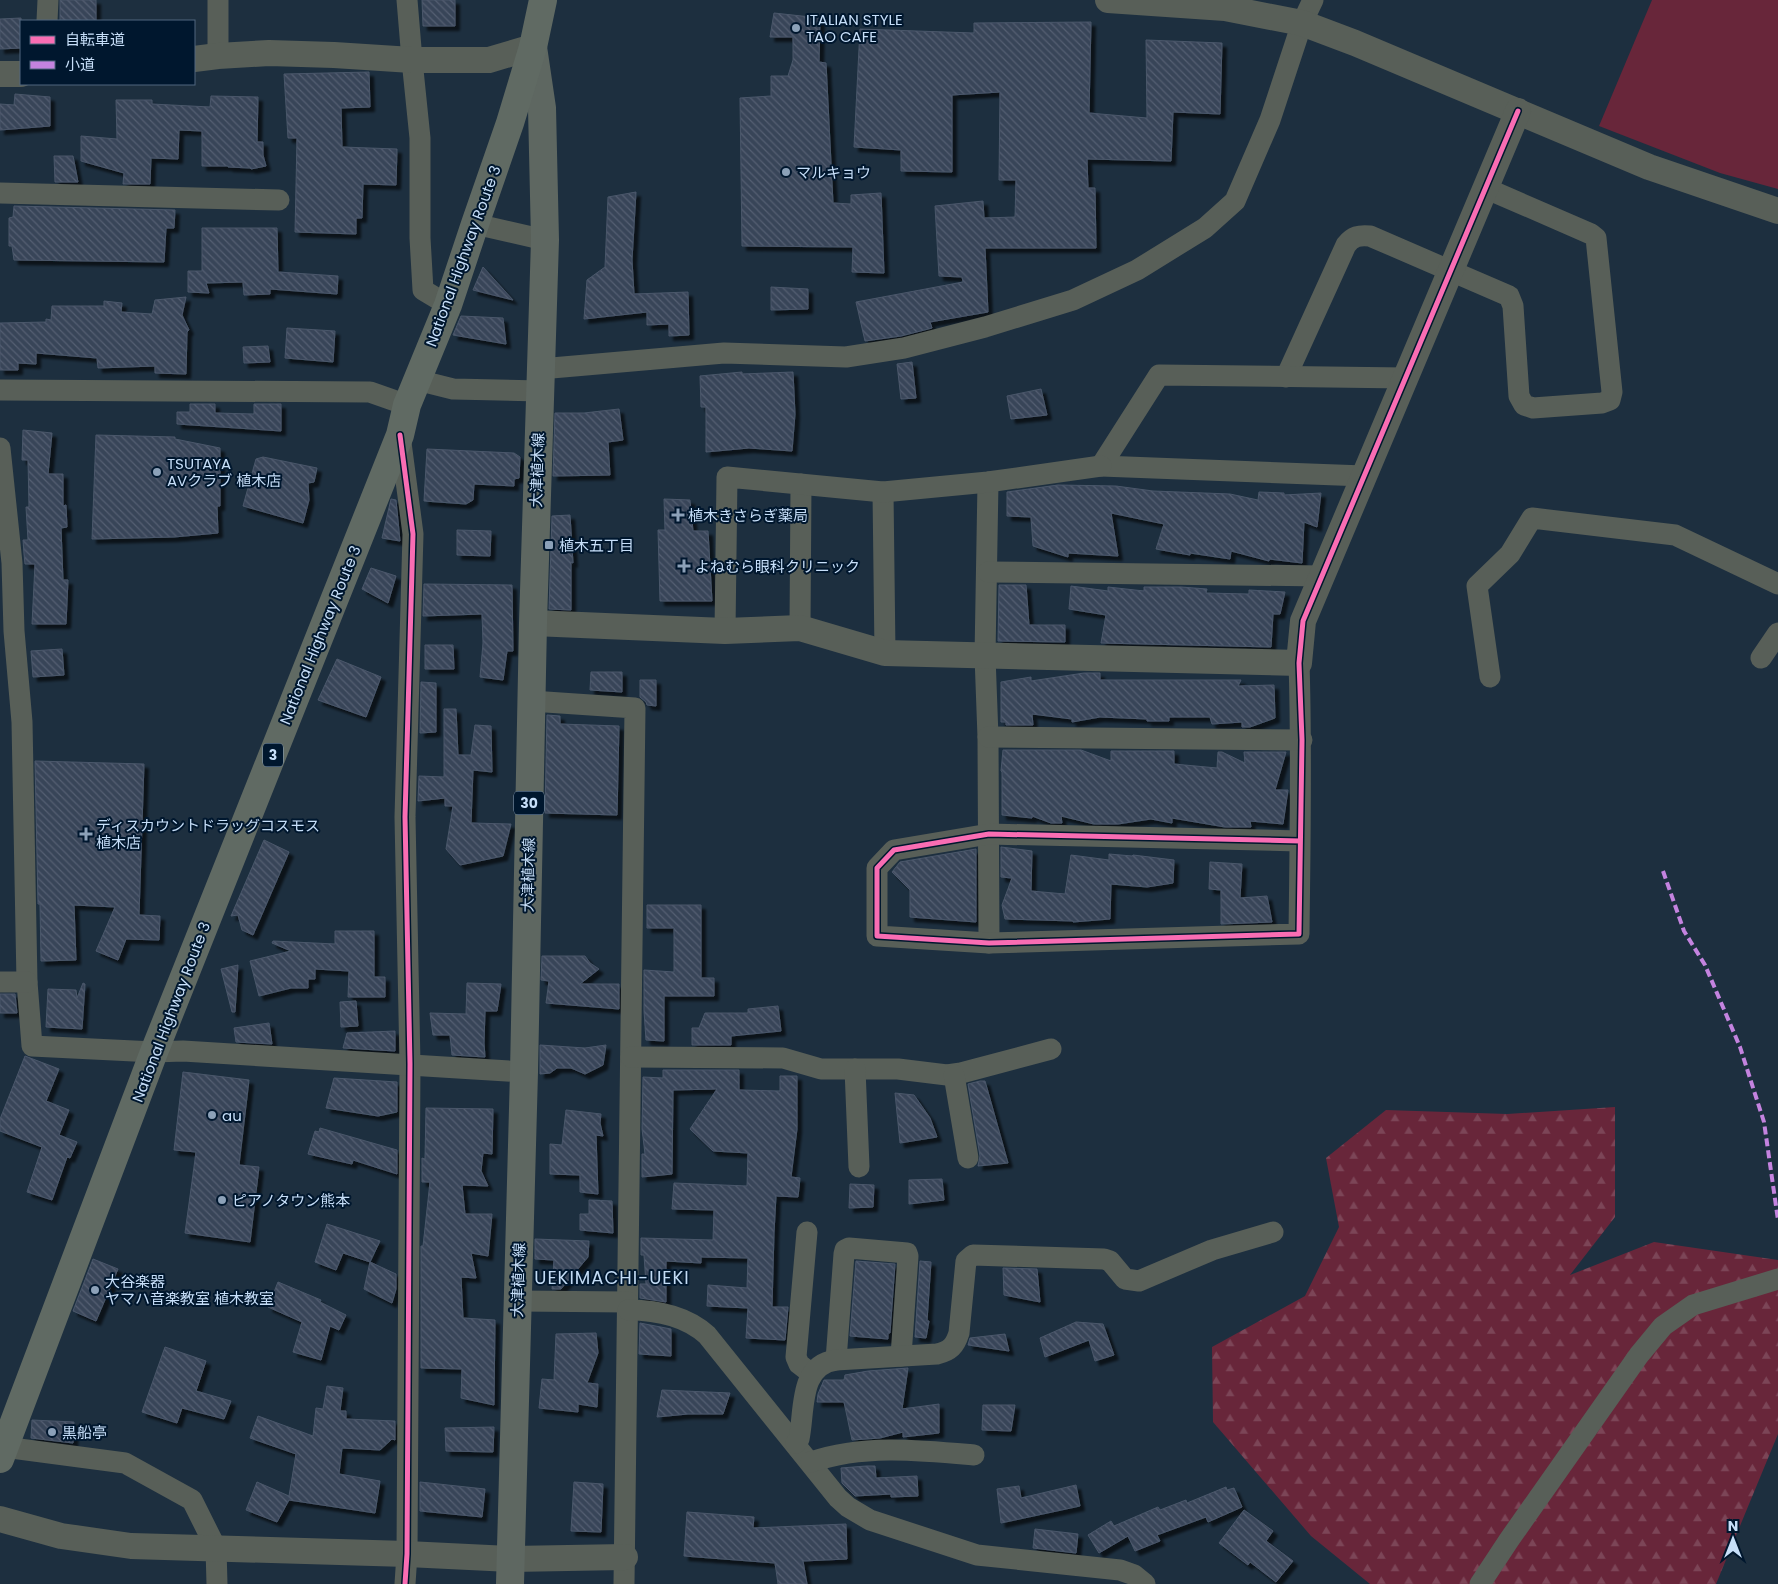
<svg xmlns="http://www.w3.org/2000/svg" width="1778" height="1584" viewBox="0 0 1778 1584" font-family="Poppins,'Noto Sans JP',sans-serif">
<defs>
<pattern id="forest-firs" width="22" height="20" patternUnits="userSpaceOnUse" patternTransform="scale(1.25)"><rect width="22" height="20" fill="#68263a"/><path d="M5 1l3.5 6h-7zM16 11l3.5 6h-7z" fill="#7c4557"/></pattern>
<pattern id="building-back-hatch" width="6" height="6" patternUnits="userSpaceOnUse" patternTransform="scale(1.25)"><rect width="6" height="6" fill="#394559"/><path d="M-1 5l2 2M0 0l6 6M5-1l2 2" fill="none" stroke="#545f72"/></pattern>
<filter id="shadow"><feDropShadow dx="4.5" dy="4.5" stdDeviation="1" flood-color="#0009"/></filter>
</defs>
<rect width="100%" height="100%" fill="#1d2f3f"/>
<polygon fill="#68263a" points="1652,0 1778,0 1778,189 1720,173 1599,126"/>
<polygon fill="url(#forest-firs)" points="1615,1107 1615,1217 1570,1275 1654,1242 1778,1260 1778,1434 1716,1584 1370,1584 1311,1536 1213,1422 1212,1347 1305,1296 1339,1227 1326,1158 1386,1110 1507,1114"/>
<g fill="url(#building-back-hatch)" stroke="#4a576a" filter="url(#shadow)">
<rect x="60" y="0" width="36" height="21"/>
<polygon points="422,0 455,0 455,26 423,26"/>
<polygon points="774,13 820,18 819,62 826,63 833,203 851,204 851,195 881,193 884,273 852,272 853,247 742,246 740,98 771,96 771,76 788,76 793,60 793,37 770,37"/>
<polygon points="21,18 21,48 0,49 0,19"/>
<polygon points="1091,22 1089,113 1147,118 1146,40 1222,43 1220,114 1173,112 1171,161 1087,159 1088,188 1095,188 1096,248 985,248 988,312 930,322 932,328 901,336 865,341 856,302 963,282 962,277 939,276 935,206 983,201 984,218 1015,217 1016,180 999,180 1000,92 952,95 952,172 901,171 901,150 854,147 860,29 974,33 974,23"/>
<polygon points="369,72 370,107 341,108 342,147 397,149 396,185 363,184 362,218 356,218 356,234 295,232 297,138 288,138 284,74"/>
<polygon points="15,94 50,97 50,126 0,130 0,104 14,105"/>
<polygon points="211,96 258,97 257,142 263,142 263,155 266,166 251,169 250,168 228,167 228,166 202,166 202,131 179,130 178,159 151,158 150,184 123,184 124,173 81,161 81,136 117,139 116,100 152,100 152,104 210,107"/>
<polygon points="54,156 73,156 78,182 55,182"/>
<polygon points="636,192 632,260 634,294 688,292 689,335 669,336 669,324 647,325 647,312 584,319 587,280 605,267 608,197"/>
<polygon points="14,206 175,210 174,228 166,228 164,262 14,260 12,246 9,246 9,218 13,217"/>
<polygon points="202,228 277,228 278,272 338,276 337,294 270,289 270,294 244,295 243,282 206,283 209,293 188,292 188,271 202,271"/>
<polygon points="483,267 513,300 473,290"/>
<polygon points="771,287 808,289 808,309 771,310"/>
<polygon points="186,297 182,315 189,330 187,332 186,374 155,373 155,366 98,368 97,358 36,353 36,364 18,363 18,370 0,370 0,323 46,322 46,319 51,320 52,306 104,306 104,301 122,303 121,312 152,314 155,300"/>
<polygon points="461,316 503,318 506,344 453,335"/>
<polygon points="287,328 335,331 333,362 285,358"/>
<polygon points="268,346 270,362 244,363 243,347"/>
<polygon points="912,362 916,398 901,399 897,364"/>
<polygon points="742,372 742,374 793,372 795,414 792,451 749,448 706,452 706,407 701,407 700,376"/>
<polygon points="1041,389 1047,415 1011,419 1007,396"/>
<polygon points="190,404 215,404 215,413 254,414 254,404 281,404 281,431 177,424 177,412 190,412"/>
<polygon points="619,409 623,440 608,442 610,475 553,476 555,413 584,413"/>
<polygon points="23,430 52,433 48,474 63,474 63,506 66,505 67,527 61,528 63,580 68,580 66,624 32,624 35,564 25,564 24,554 23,540 28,540 26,507 29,507 28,460 22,460"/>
<polygon points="96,435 175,437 175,439 220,448 220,506 217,506 218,533 174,537 92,539"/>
<polygon points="427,449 514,453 520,457 519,478 514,479 514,486 474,484 473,500 466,504 424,501"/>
<polygon points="263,457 317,468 314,482 308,483 309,500 303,523 243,506 256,459"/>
<polygon points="1058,485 1116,486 1153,491 1230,494 1258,500 1259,492 1284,493 1284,495 1321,493 1317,527 1304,522 1302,563 1269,559 1269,561 1231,551 1230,559 1190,553 1190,555 1156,549 1164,524 1111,513 1118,556 1068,553 1068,557 1033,546 1031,517 1007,516 1007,492"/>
<polygon points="391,499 396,500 400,541 382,538"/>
<polygon points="664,499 690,500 693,531 708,531 712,601 660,601 658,530 665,530"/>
<polygon points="570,515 573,563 571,562 571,610 549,609 552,516"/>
<polygon points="457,530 491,531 490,556 457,555"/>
<polygon points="371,568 396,576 388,603 362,589"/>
<polygon points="424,584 512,585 513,651 507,651 503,680 480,677 483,643 482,614 423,616"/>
<polygon points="999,585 1026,585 1029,625 1065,625 1065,642 998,641"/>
<polygon points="1071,586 1108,591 1108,587 1144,591 1144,587 1181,587 1207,589 1206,593 1249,594 1249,590 1285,592 1280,614 1273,614 1271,647 1101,643 1106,615 1069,609"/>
<polygon points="425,645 453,645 454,669 425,669"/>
<polygon points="62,649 64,675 33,677 31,651"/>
<polygon points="337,659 381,677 366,717 318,700"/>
<polygon points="591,672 622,672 622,692 590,690"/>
<polygon points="1084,673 1100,673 1100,680 1241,680 1238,686 1274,685 1275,718 1250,727 1242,727 1242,722 1212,724 1210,717 1169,717 1169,721 1147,721 1147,719 1100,717 1072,722 1072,719 1032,714 1033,725 1006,725 1006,722 1001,722 1001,682 1031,677 1031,681"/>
<polygon points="640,680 656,680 656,706 647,705 646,702 640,697"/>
<polygon points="421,682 436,683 436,732 420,733"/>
<polygon points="444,709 456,709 458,755 471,755 475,725 491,726 492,772 473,770 471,823 511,824 503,856 460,865 446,849 453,806 445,806 445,798 418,801 419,776 444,777"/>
<polygon points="547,715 560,716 560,724 619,726 617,815 545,813"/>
<polygon points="1003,750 1081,750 1111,761 1111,751 1174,751 1174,764 1217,768 1218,752 1222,752 1245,763 1244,752 1286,752 1275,790 1288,790 1283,824 1250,821 1251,827 1225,827 1172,818 1172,823 1151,819 1118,824 1094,824 1061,816 1062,823 1051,823 1032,816 1032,818 1002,815 1002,772 1001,771"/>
<polygon points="35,761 144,764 139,915 160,916 159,940 126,939 118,960 96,951 115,907 74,905 76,960 41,961 40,904 38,904"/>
<polygon points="264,840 289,852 253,935 242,930 238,915 231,916"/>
<polygon points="1001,847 1032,851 1031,891 1065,894 1071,855 1109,860 1109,854 1132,856 1133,855 1174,860 1173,883 1147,887 1111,884 1110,919 1073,922 1073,921 1005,919 1002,905 1012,878 1001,877"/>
<polygon points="976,849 976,922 910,917 910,890 892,872 900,862"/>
<polygon points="1210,862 1242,864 1240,898 1267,896 1272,922 1221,924 1221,890 1209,889"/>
<polygon points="647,905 701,905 701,978 714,978 714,996 664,996 664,1041 646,1040 644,1011 644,970 674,972 674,928 647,928"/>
<polygon points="335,931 374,931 374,977 385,977 385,997 348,997 349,971 315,969 315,979 308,979 308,988 291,988 259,996 250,961 291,951 272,943 273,941 335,944"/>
<polygon points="542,956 585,956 590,963 599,969 580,984 619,984 619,1009 546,1003 549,981 541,980"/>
<polygon points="238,965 235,1012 232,1012 221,969"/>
<polygon points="83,983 85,984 82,1029 46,1027 48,989 76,990 77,998"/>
<polygon points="467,983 501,984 497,1011 485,1011 484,1043 485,1057 452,1055 450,1035 433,1035 430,1013 466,1014"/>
<polygon points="0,994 15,994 17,1013 0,1013"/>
<polygon points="356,1001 358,1026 341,1027 340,1002"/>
<polygon points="778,1006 781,1031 731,1036 731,1045 692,1045 692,1028 699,1028 705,1013 748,1013 748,1009"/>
<polygon points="269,1023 272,1044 236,1042 234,1028"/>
<polygon points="395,1031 395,1051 343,1048 347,1033"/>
<polygon points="540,1045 585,1048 606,1045 603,1065 585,1074 571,1068 557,1068 550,1073 540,1074"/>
<polygon points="25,1056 59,1069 46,1101 69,1110 59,1135 77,1142 70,1158 67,1157 52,1200 27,1192 42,1147 0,1131 0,1119"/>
<polygon points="663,1070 739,1070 739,1090 780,1091 780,1076 797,1076 797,1129 791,1177 800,1178 798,1197 776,1196 774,1233 772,1307 788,1307 785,1340 746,1338 748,1308 707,1306 708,1285 747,1288 748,1258 701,1257 701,1263 666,1261 666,1302 640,1298 640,1284 646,1284 644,1255 641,1255 641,1238 713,1240 714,1210 672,1209 674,1183 747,1186 748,1153 713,1151 690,1129 717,1089 673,1090 672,1174 642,1177 642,1154 645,1154 642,1129 643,1077 663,1078"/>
<polygon points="183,1072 249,1080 239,1165 259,1167 250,1242 185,1233 196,1152 174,1150"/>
<polygon points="334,1078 397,1082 397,1112 378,1116 326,1108"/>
<polygon points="980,1081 985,1081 1008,1163 978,1166 980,1156 968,1084"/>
<polygon points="895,1093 914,1095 930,1118 937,1137 900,1143"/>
<polygon points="426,1108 493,1109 492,1154 483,1153 481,1171 488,1186 462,1185 465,1214 492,1214 488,1256 471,1253 476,1278 461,1277 463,1318 495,1320 494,1405 461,1398 462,1369 421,1368 421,1246 423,1246 430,1182 422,1182 422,1158 425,1159"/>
<polygon points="566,1110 601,1114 600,1123 603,1136 596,1135 598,1194 580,1192 580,1175 550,1174 550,1144 562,1145"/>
<polygon points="320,1128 397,1150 397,1174 353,1160 352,1164 308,1154 315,1131 319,1132"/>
<polygon points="942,1179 944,1200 909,1204 909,1180"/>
<polygon points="850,1184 874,1185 873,1207 849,1208"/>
<polygon points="589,1200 612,1201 613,1233 580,1230 580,1214 589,1214"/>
<polygon points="327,1224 380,1241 370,1262 343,1253 336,1270 315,1262"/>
<polygon points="535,1239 589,1241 588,1257 561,1289 552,1289 554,1260 535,1259"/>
<polygon points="93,1259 118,1269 96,1321 73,1311"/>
<polygon points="856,1261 895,1264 890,1333 888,1333 888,1339 850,1336"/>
<polygon points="920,1261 931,1262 927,1321 929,1321 926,1338 915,1337"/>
<polygon points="370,1262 396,1274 396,1289 392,1303 364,1289"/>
<polygon points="1003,1268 1037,1269 1040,1302 1004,1295"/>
<polygon points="278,1282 321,1300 320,1302 346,1315 339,1330 330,1326 321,1360 293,1352 302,1322 268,1307"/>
<polygon points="1076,1322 1103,1324 1114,1355 1095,1361 1089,1340 1045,1357 1040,1338"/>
<polygon points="640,1323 671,1329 671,1356 639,1354"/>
<polygon points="596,1333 598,1353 587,1383 598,1384 597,1407 578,1404 578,1412 539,1408 542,1379 554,1380 556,1334"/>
<polygon points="1005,1334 1009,1351 968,1345 970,1338"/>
<polygon points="165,1347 206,1361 196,1391 231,1401 224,1419 182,1408 177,1423 142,1412"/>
<polygon points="908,1368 902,1409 939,1404 939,1433 903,1437 903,1432 880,1438 852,1440 844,1402 817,1402 818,1394 824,1380 844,1380 845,1375 868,1371"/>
<polygon points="327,1386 343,1388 340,1411 346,1411 346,1419 395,1421 395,1440 392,1439 380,1450 342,1448 339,1474 380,1481 375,1513 289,1500 277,1522 246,1510 257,1482 289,1496 296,1454 250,1438 258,1416 313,1436 316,1408 323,1409"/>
<polygon points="662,1390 730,1393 723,1414 688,1414 657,1417"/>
<polygon points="983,1405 1015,1405 1011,1431 982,1430"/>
<polygon points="32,1420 74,1422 73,1443 31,1438"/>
<polygon points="494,1427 493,1452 446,1451 445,1428"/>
<polygon points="866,1466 875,1466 876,1478 917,1476 918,1496 891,1497 891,1494 855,1496 842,1483 841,1468"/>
<polygon points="420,1482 485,1489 482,1517 420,1511"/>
<polygon points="574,1482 603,1484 601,1532 571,1531"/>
<polygon points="1076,1485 1080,1506 1001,1523 997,1489 1019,1486 1021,1498"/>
<polygon points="1226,1487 1227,1490 1234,1488 1242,1507 1208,1522 1206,1517 1157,1535 1160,1541 1135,1551 1128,1536 1099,1553 1088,1535 1111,1521 1114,1526 1158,1507 1160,1510 1186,1500 1187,1503"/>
<polygon points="1244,1510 1273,1531 1266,1541 1293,1561 1276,1582 1250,1562 1248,1565 1219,1543"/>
<polygon points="687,1512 754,1517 753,1528 846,1524 847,1559 803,1561 807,1584 778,1584 775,1563 684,1556"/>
<polygon points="1035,1529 1078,1534 1076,1553 1033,1548"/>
</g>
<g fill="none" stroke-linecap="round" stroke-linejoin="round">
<g stroke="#585f58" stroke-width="21">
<polyline points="218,0 218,56"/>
<polyline points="407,0 412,60 420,138 420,238 423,290 448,305"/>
<polyline points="47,21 48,0"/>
<polyline points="0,193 279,200"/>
<polyline points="475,224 545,240"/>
<polyline points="540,369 724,353 846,357 904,348 985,327 1073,300 1137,270 1205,228 1235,201 1270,120 1302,23 1313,0"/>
<path d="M 1286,377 L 1346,245 C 1353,236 1359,235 1370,236 L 1509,296 L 1513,306 L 1519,396 L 1524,405 L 1533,408 L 1602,403 L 1610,400 L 1612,392 L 1596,238 L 1591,234 L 1485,188"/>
<polyline points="417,380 453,389 540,391"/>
<polyline points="0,390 370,392 407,405"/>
<polyline points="400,435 413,534 405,817 410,1064 407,1554 405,1584"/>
<polyline points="0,448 12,563 14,631 22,722 27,982 32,1046 154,1052 183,1051 524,1072"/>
<polyline points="1364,476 1101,466 1159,375 1406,378"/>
<polyline points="988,482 985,656 988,737 989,943"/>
<polyline points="883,492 885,653"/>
<polyline points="988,572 1323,576"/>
<polyline points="800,628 801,484"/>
<polyline points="725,631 727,477 883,492 988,482 1101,466"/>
<polyline points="1761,658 1778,633"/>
<path d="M 1299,663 C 1302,753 1300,843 1299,934 L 989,943 L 877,936 L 877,868 L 894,850 L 989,834 L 1300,841"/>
<polyline points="1490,677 1477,586 1510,554 1532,518 1675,535 1778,584"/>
<polyline points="531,701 635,708 624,1584"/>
<polyline points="988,737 1302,740"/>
<polyline points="0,982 27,982"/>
<polyline points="631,1057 783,1058 821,1069 898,1069 947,1075 961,1073 1051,1049"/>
<polyline points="855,1069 859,1167"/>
<polyline points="954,1075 968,1158"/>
<polyline points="807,1232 796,1357 799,1364 812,1374"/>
<polyline points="518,1301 628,1302"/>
<path d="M 628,1310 C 656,1310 686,1316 707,1335 L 838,1498 L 848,1507 L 870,1520 L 977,1555 L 1120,1570 L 1134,1575 L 1145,1584"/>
<polyline points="836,1360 844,1254 845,1250 849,1248 907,1253 908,1256 901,1356"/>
<path d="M 796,1443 L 799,1439 C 805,1412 798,1365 836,1360 L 937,1354 C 950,1351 955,1346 959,1333 L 966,1261 L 973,1255 L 1104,1259 L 1110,1261 L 1125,1279 L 1139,1281 L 1212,1250 L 1273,1232"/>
<polyline points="4,1447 125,1463 192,1500 216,1548 217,1584"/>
<path d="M 811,1462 C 863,1444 920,1450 974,1455"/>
<polyline points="1480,1584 1509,1540 1639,1355 1663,1326 1693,1305 1778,1279"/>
</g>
<g stroke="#585f58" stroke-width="26">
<polyline points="1108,0 1225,8 1302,23 1355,43 1649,167 1778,211"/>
<polyline points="194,59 218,56 269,53 334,55 412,60 489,60 533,47"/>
<polyline points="0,74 21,74"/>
<polyline points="533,623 725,631 800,628 885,653 1299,663 1303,621 1518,111"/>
<polyline points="0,1519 61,1536 131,1546 407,1554 511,1559 625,1557"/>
</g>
<polyline stroke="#5e6761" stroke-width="28" points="510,1584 524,1072 533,623 545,240 542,108 533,47"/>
<polyline stroke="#606a63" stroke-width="28" points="0,1459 154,1052 400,435 407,405 448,305 475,224 510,123 533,47 543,0"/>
<polyline stroke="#c483df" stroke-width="4" stroke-dasharray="8 4" stroke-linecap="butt" points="1663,871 1684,931 1705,965 1740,1047 1764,1122 1778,1220"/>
<g stroke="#00172e" stroke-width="8">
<g id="cycleway">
<polyline points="400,435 413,534 405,817 410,1064 407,1554 405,1584"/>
<polyline points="1300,841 989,834 894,850 877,868 877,936 989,943 1299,934 1302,740 1299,663 1303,621 1518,111"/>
</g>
</g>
<use href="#cycleway" stroke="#f96db3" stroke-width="5"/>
</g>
<g fill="#8ca1b8" stroke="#00172e" stroke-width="2">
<circle cx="796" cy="28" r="5"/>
<circle cx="786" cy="172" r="5"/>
<circle cx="157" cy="472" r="5"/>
<path d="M675.5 507.5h5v5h5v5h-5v5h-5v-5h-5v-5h5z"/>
<rect x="544" y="540" width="10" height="10" rx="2.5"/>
<path d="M681.5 558.5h5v5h5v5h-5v5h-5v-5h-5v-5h5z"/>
<path d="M83.5 826.5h5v5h5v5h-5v5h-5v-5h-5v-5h5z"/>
<circle cx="212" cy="1115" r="5"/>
<circle cx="222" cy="1200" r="5"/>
<circle cx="95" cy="1290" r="5"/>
<circle cx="52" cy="1432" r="5"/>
</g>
<g text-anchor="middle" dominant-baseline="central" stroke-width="4" stroke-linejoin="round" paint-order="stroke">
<g fill="#00172e" stroke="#8ba3bc" stroke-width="1">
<rect x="263" y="743.5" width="20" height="23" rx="4"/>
<rect x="514" y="791.5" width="30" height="23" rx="4"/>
</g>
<g font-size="14" font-weight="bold" fill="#c7dff9">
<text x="273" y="755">3</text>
<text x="529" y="803">30</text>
</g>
<g font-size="15" fill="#c7dff9" stroke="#00172e" text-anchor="start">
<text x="806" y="19">ITALIAN STYLE<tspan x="806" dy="17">TAO CAFE</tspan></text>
<text x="796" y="172">マルキョウ</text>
<text x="167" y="463">TSUTAYA<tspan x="167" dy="17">AVクラブ 植木店</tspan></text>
<text x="688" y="515">植木きさらぎ薬局</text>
<text x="559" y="545">植木五丁目</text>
<text x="695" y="566">よねむら眼科クリニック</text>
<text x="96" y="825">ディスカウントドラッグコスモス<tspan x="96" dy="17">植木店</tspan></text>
<text x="222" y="1115">au</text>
<text x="232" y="1200">ピアノタウン熊本</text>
<text x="105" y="1281">大谷楽器<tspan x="105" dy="17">ヤマハ音楽教室 植木教室</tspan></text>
<text x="62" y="1432">黒船亭</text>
</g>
<g font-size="15" fill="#c7dff9" stroke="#00172e">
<text transform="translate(463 256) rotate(-70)">National Highway Route 3</text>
<text transform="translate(537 470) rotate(-88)">大津植木線</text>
<text transform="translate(320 635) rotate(-68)">National Highway Route 3</text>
<text transform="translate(528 875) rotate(-89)">大津植木線</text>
<text transform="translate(171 1012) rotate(-69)">National Highway Route 3</text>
<text transform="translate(518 1280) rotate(-88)">大津植木線</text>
</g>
<g font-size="18" letter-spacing="1" fill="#c2dbf4" stroke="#00172e">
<text x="612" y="1277">UEKIMACHI-UEKI</text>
</g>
</g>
<rect x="20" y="20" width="175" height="65" fill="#00172e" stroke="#50677f"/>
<rect x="30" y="36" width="25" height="8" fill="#f96db3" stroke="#50677f"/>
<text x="65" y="45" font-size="15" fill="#c7dff9">自転車道</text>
<rect x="30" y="61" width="25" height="8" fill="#c483df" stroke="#50677f"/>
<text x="65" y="70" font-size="15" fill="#c7dff9">小道</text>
<g transform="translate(1733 1539)" stroke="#00172e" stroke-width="4" paint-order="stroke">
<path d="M0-4L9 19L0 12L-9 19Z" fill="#c7dff9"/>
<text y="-8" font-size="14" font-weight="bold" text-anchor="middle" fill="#c7dff9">N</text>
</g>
</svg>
